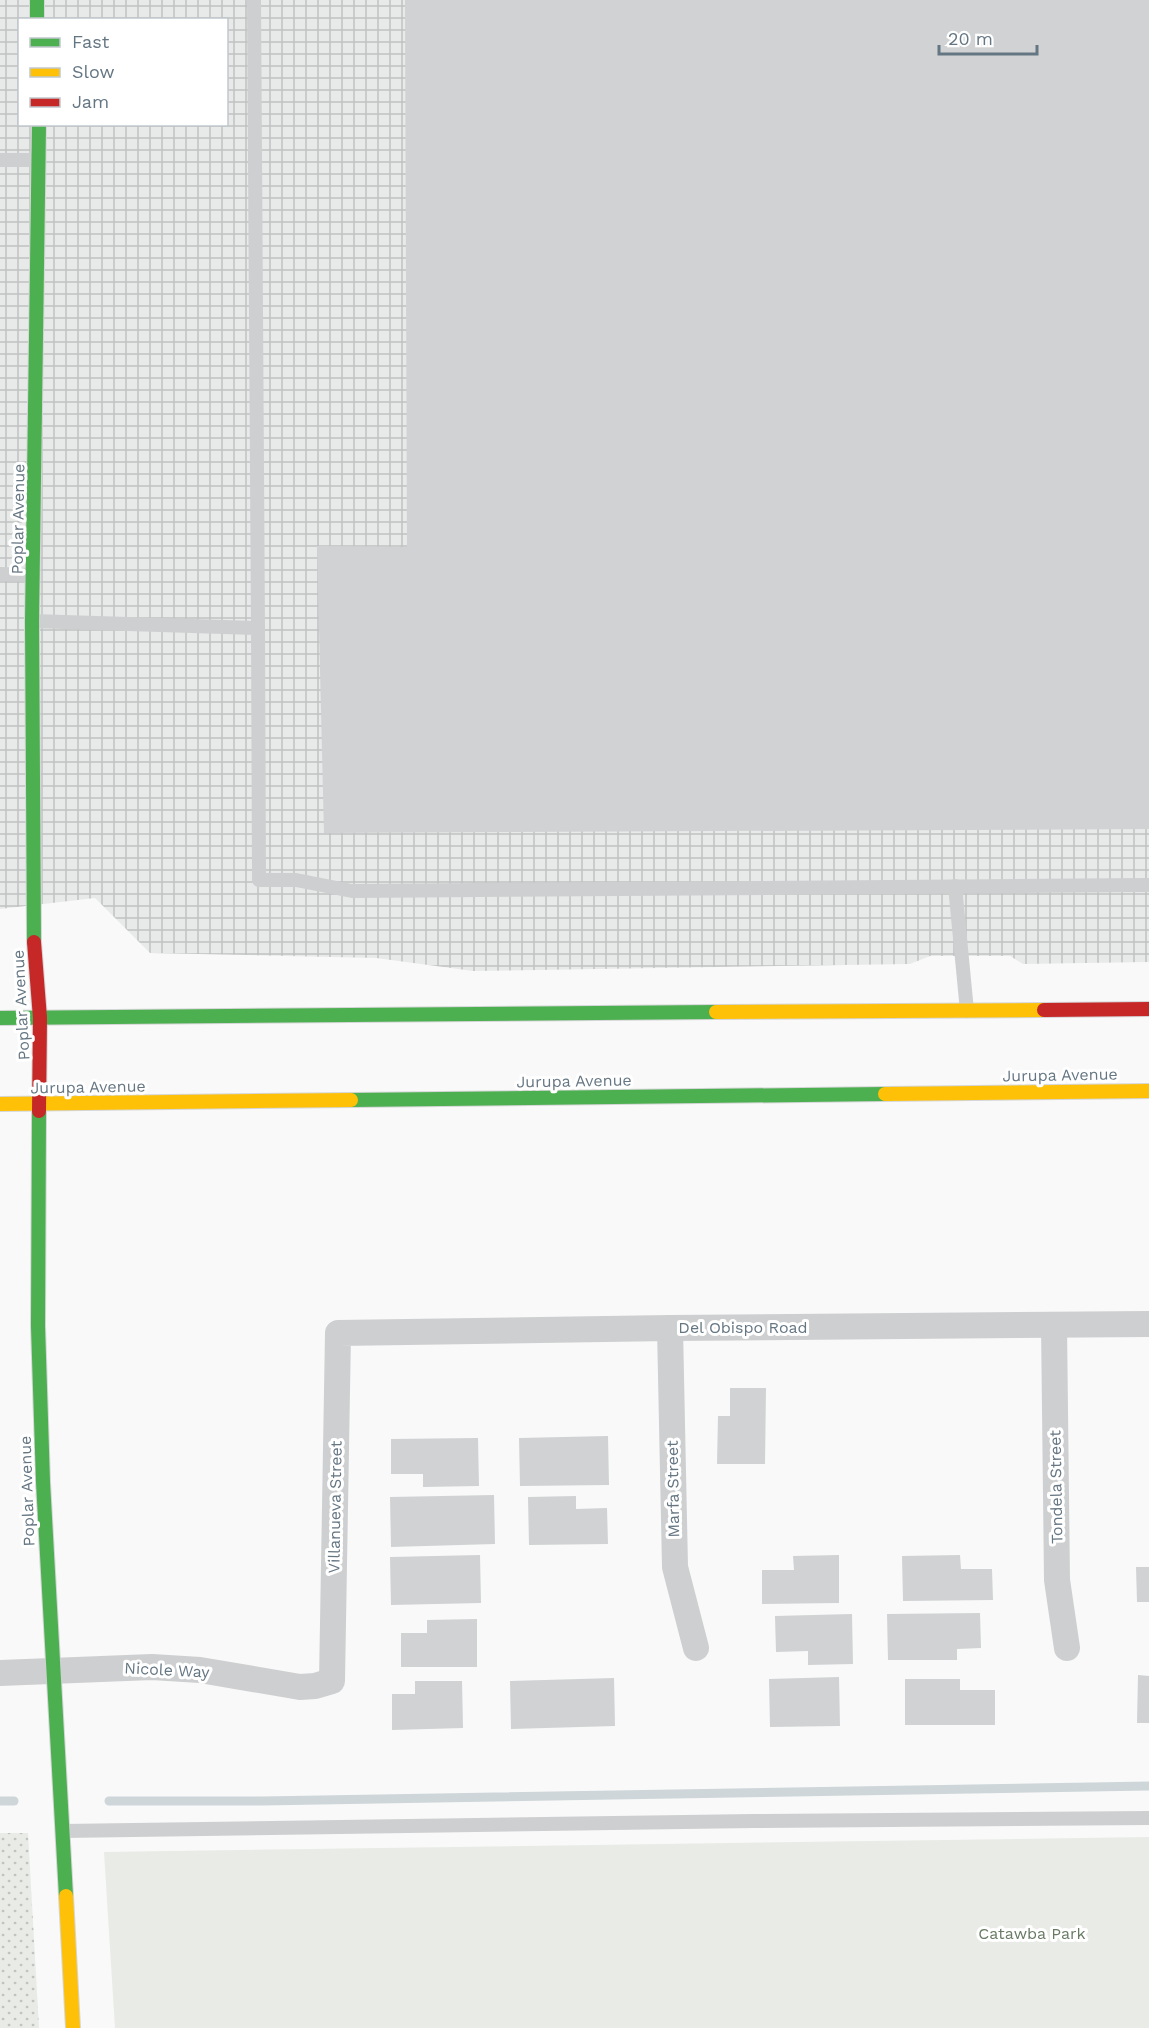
<svg xmlns="http://www.w3.org/2000/svg" width="1149" height="2028" viewBox="0 0 1149 2028" font-family="'Work Sans',sans-serif">
<defs>
<pattern id="industrial-grid" width="8" height="8" patternUnits="userSpaceOnUse" patternTransform="scale(1.5)"><rect width="8" height="8" fill="#e8e9e9"/><path d="M0 4h8M4 0v8" fill="none" stroke="#c0c1c2"/></pattern>
<pattern id="grass-dots" width="8" height="8" patternUnits="userSpaceOnUse" patternTransform="scale(1.5)"><rect width="8" height="8" fill="#e8ebe6"/><path d="M2 2h.1M6 6h.1" fill="none" stroke="#c0c3c0" stroke-width="1.8" stroke-linecap="round"/></pattern>
</defs>
<rect width="100%" height="100%" fill="#f9f9f9"/>
<path fill="url(#industrial-grid)" fill-rule="evenodd" d="M 0,0 L 1149,0 L 1149,962 L 1023,964 L 1010,956 L 930,956 L 910,964 L 473,971 L 376,958 L 150,953 L 95,898 L 0,909 ZM 20,20 L 226,20 L 226,124 L 20,124 Z"/>
<polygon fill="url(#grass-dots)" points="0,1833 28,1833 39,2028 0,2028"/>
<polygon fill="#e8ebe6" points="1149,1837 1149,2028 115,2028 104,1852"/>
<g fill="none" stroke-linecap="round" stroke-linejoin="round">
<g stroke="#ced6d9" stroke-width="9">
<polyline points="0,1801 14,1801"/>
<polyline points="109,1801 262,1801 1149,1786"/>
</g>
</g>
<g fill="#d0d2d3">
<polygon points="405,0 1149,0 1149,829 324,833 317,546 407,547"/>
<polygon points="730,1388 766,1388 765,1464 717,1464 718,1416 730,1416"/>
<polygon points="608,1436 609,1485 520,1486 519,1438"/>
<polygon points="478,1438 479,1486 423,1487 423,1474 391,1474 391,1439"/>
<polygon points="494,1495 495,1544 391,1547 390,1497"/>
<polygon points="576,1496 576,1509 607,1508 608,1544 529,1545 528,1497"/>
<polygon points="480,1555 481,1603 391,1605 390,1557"/>
<polygon points="839,1555 839,1603 762,1604 762,1570 794,1570 793,1556"/>
<polygon points="960,1555 961,1569 992,1569 993,1600 903,1601 902,1556"/>
<polygon points="1136,1567 1149,1567 1149,1602 1137,1602"/>
<polygon points="980,1613 981,1648 957,1649 957,1660 888,1660 887,1614"/>
<polygon points="852,1614 853,1664 808,1665 808,1651 776,1652 775,1616"/>
<polygon points="477,1619 477,1667 401,1667 401,1633 427,1633 427,1620"/>
<polygon points="1138,1675 1149,1676 1149,1723 1137,1723"/>
<polygon points="839,1677 840,1726 770,1727 769,1679"/>
<polygon points="614,1678 615,1726 511,1729 510,1681"/>
<polygon points="905,1679 960,1679 960,1690 995,1690 995,1725 905,1725"/>
<polygon points="415,1681 462,1681 463,1728 392,1730 392,1694 415,1694"/>
</g>
<g fill="none" stroke-linecap="round" stroke-linejoin="round">
<g stroke="#d5d6d7" stroke-width="16">
<g id="fast">
<polyline points="37,0 37,20"/>
<polyline points="34,942 32,621 39,124"/>
<polyline points="0,1018 716,1012"/>
<polyline points="351,1100 885,1094"/>
<polyline points="39,1111 38,1326 43,1482 66,1896"/>
</g>
</g>
<g stroke="#d5d6d7" stroke-width="16">
<g id="slow">
<polyline points="716,1012 1044,1010"/>
<polyline points="885,1094 1149,1091"/>
<polyline points="0,1104 351,1100"/>
<polyline points="66,1896 73,2028"/>
</g>
</g>
<g stroke="#d5d6d7" stroke-width="16">
<g id="jam">
<polyline points="34,942 40,1018 39,1111"/>
<polyline points="1044,1010 1149,1009"/>
</g>
</g>
<g stroke="#cecfd0" stroke-width="14">
<polyline points="254,0 258,628"/>
<polyline points="0,160 39,160"/>
<polyline points="0,574 33,575"/>
<polyline points="32,621 258,628 259,880 296,880 352,891 1149,885"/>
<polyline points="955,886 967,1011"/>
<polyline points="63,1831 754,1821 1149,1818"/>
</g>
<g stroke="#cecfd0" stroke-width="26">
<polyline points="1054,1325 1057,1580 1067,1648"/>
<polyline points="670,1328 675,1567 696,1648"/>
<polyline points="0,1673 152,1667 200,1670 300,1687 315,1686 332,1681 338,1333 670,1328 1149,1324"/>
</g>
<use href="#fast" stroke="#4caf50" stroke-width="14"/>
<use href="#slow" stroke="#ffc107" stroke-width="14"/>
<use href="#jam" stroke="#c62828" stroke-width="14"/>
</g>
<g text-anchor="middle" dominant-baseline="central" stroke-width="6" stroke-linejoin="round" paint-order="stroke">
<g font-size="16" fill="#657683" stroke="#fff">
<text transform="translate(18 519) rotate(-89)">Poplar Avenue</text>
<text transform="translate(21 1005) rotate(-93)">Poplar Avenue</text>
<text transform="translate(1060 1075) rotate(-1)">Jurupa Avenue</text>
<text transform="translate(574 1081) rotate(-1)">Jurupa Avenue</text>
<text transform="translate(88 1087) rotate(-1)">Jurupa Avenue</text>
<text x="743" y="1327">Del Obispo Road</text>
<text transform="translate(1056 1487) rotate(-91)">Tondela Street</text>
<text transform="translate(673 1489) rotate(-91)">Marfa Street</text>
<text transform="translate(27 1491) rotate(-92)">Poplar Avenue</text>
<text transform="translate(335 1507) rotate(-89)">Villanueva Street</text>
<text transform="translate(167 1670) rotate(3)">Nicole Way</text>
</g>
<g font-size="16" fill="#687a64" stroke="#fff">
<text x="1032" y="1933">Catawba Park</text>
</g>
</g>
<rect x="18" y="18" width="210" height="108" fill="#ffffff" stroke="#c1c8cd" stroke-width="1.5"/>
<rect x="30" y="38" width="30" height="9" fill="#4caf50" stroke="#c1c8cd" stroke-width="1.5"/>
<text x="72" y="48" font-size="18" fill="#657683">Fast</text>
<rect x="30" y="68" width="30" height="9" fill="#ffc107" stroke="#c1c8cd" stroke-width="1.5"/>
<text x="72" y="78" font-size="18" fill="#657683">Slow</text>
<rect x="30" y="98" width="30" height="9" fill="#c62828" stroke="#c1c8cd" stroke-width="1.5"/>
<text x="72" y="108" font-size="18" fill="#657683">Jam</text>
<path d="M939 45v9h98v-9" fill="none" stroke="#657683" stroke-width="3"/>
<text x="948" y="45" font-size="18" fill="#657683" stroke="#ffffff" stroke-width="4.5" paint-order="stroke">20 m</text>
</svg>
